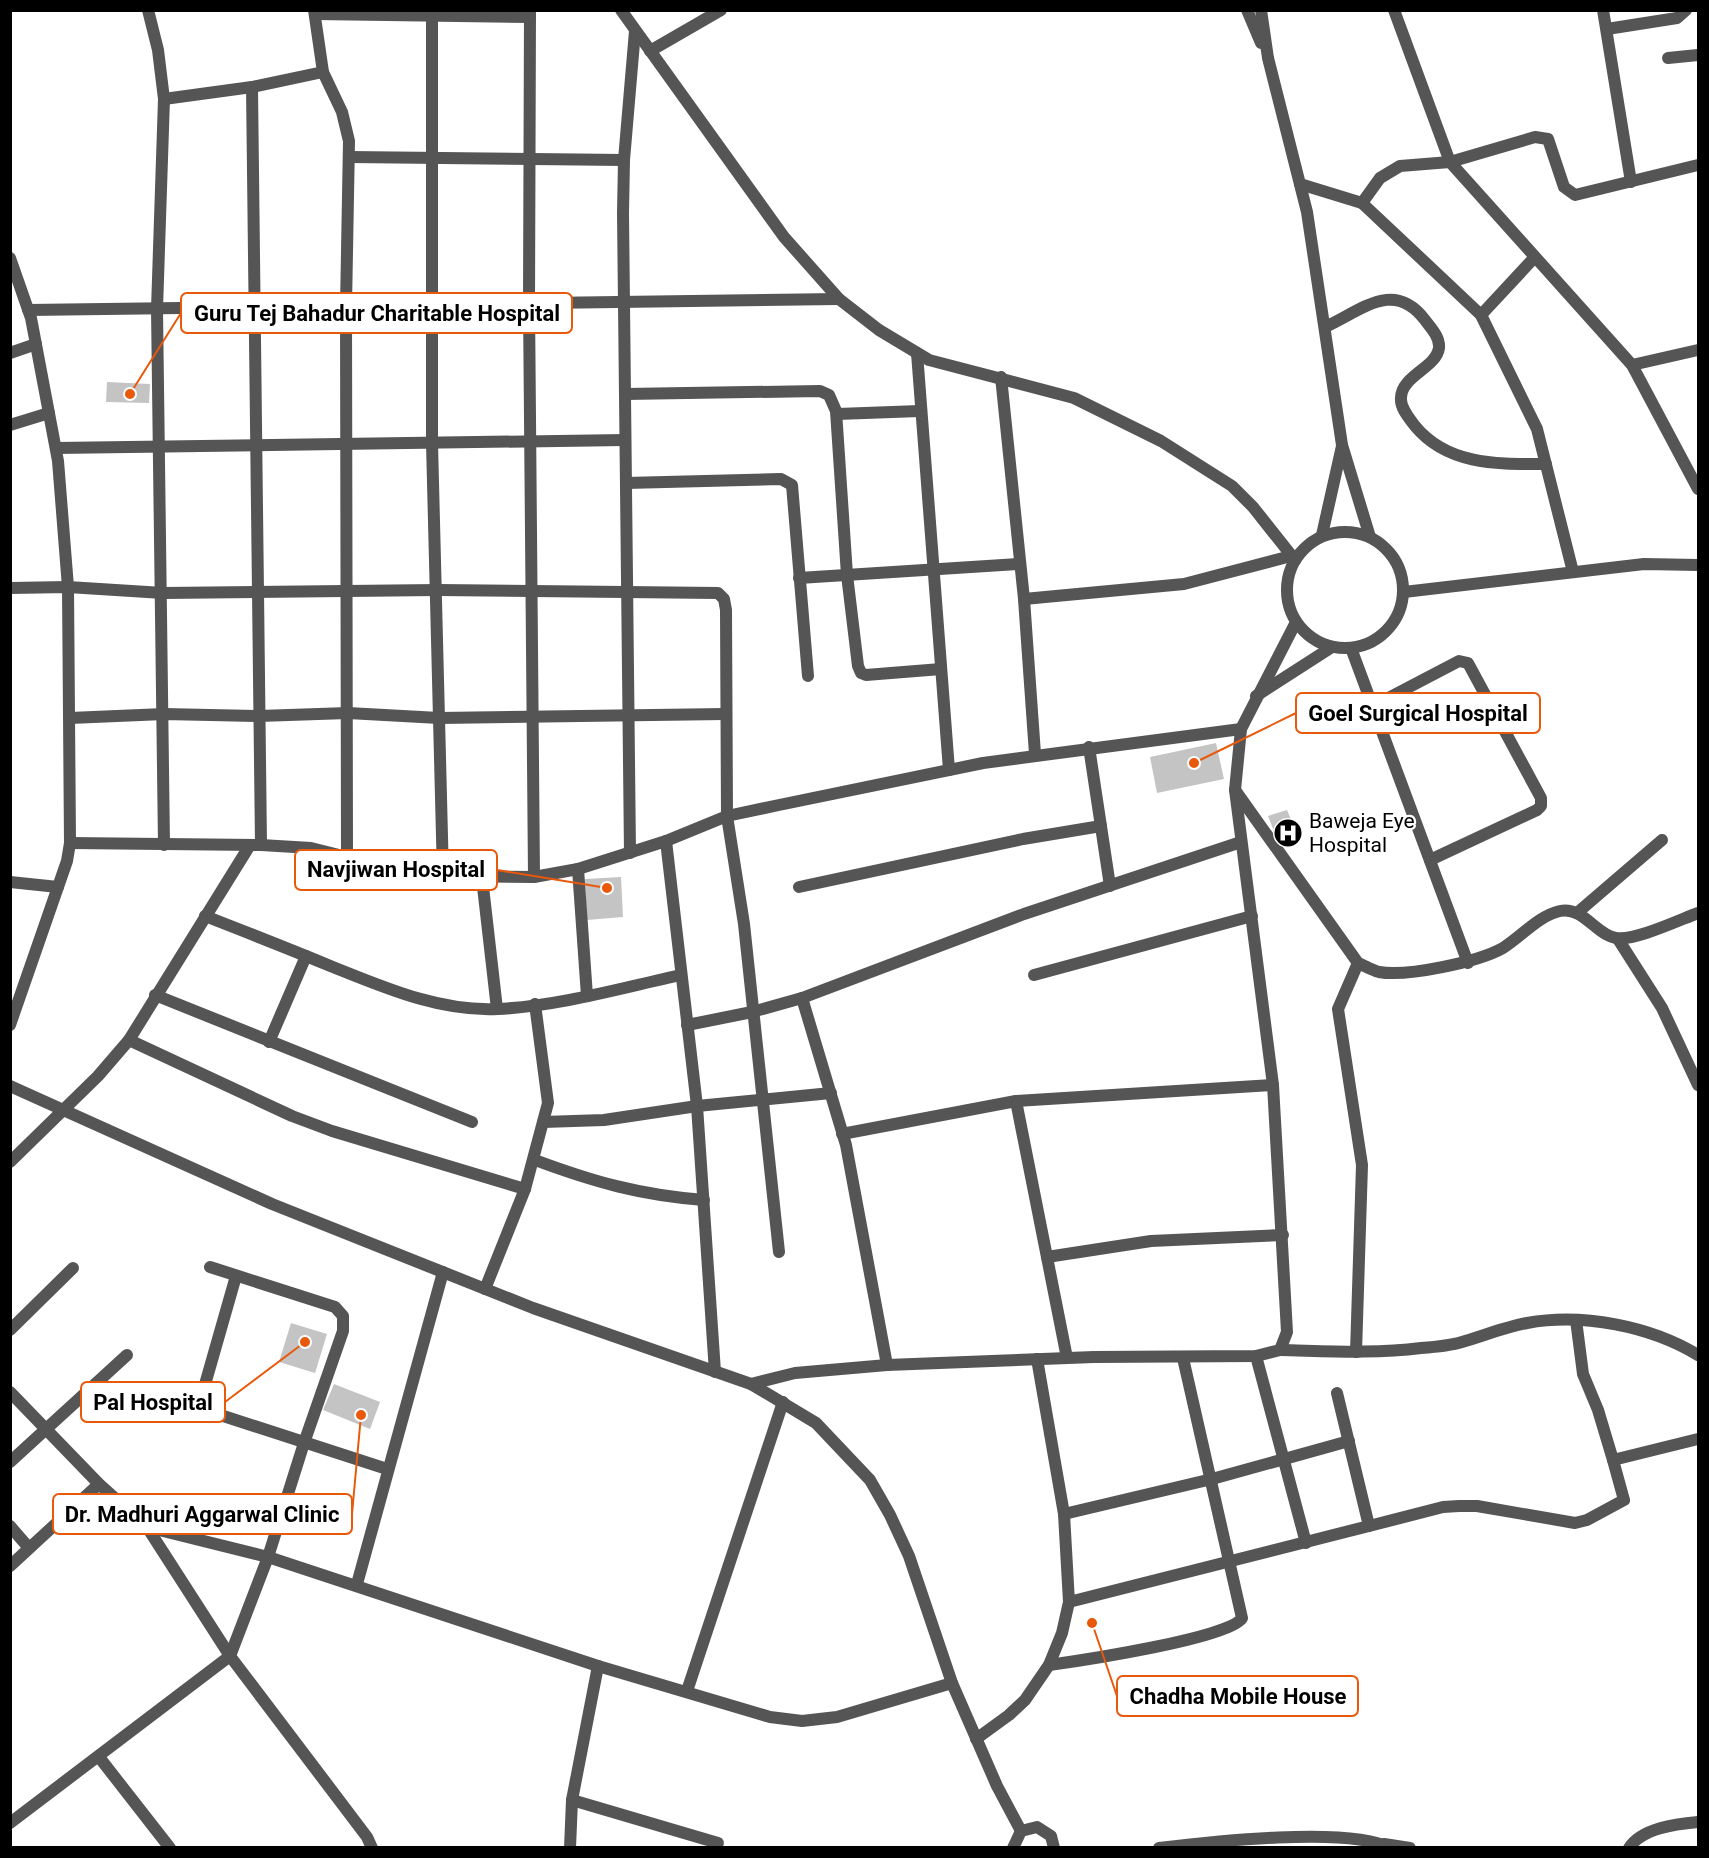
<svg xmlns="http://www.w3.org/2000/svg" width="1709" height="1858" viewBox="0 0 1709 1858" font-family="Roboto,sans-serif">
<rect width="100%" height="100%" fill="#fff"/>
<g fill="#c4c4c4">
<polygon points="107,382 150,384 149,403 106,402"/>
<polygon points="1216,743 1224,779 1157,793 1150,757"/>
<polygon points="1287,810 1296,832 1277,839 1268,816"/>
<polygon points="621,877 623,917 587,920 585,879"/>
<polygon points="291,1323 327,1334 315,1373 279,1362"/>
<polygon points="334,1384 380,1402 370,1429 323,1410"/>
</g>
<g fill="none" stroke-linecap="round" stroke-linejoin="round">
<g stroke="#555" stroke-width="12">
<polyline points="148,10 158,50 164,99 157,309 164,845"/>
<polyline points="314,10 323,72 342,112 349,141 346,307 347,856"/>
<polyline points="432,10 432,443 443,876"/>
<polyline points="530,10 529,304 534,877"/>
<polyline points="1394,10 1450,162 1632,365 1698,489"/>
<polyline points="1603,10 1631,182"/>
<polyline points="315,14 530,17"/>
<polyline points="1607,29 1677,18 1686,10"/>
<polyline points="1668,58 1698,55"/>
<polyline points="252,87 261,845"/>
<polyline points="164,99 252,87 323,72"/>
<polyline points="349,157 624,160"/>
<polyline points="1300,184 1362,203 1380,178 1400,166 1450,162 1535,137 1548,139 1564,187 1575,195 1698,165"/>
<polyline points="1362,203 1481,315 1534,258"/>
<polyline points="10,258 31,318 58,461 68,587 70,843 67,861 10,1025"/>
<polyline points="28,310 839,299"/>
<polyline points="1481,315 1537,429 1573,572"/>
<path d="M 1325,327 C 1362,310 1394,279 1425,320 C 1431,328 1440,337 1439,348 C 1436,368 1401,376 1401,398 C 1400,408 1409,418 1415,426 C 1448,466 1499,464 1546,464"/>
<polyline points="10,353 36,344"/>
<polyline points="917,353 949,770"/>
<polyline points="1632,365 1698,350"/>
<polyline points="1001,377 1024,599 1035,754"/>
<polyline points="625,394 820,391 829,395 836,411 847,575 858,666 861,673 866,675 941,669"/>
<polyline points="837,414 920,411"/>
<polyline points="10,425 49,413"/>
<polyline points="56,448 625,440"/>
<polyline points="626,483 781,479 792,485 808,676"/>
<polyline points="799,578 1019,564"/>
<polyline points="10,588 68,587 163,593 438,590 718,593 724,599 726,610 727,816 744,924 779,1252"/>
<polyline points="1024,599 1184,584 1291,556"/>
<polyline points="1351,648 1468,963"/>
<polyline points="1373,706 1459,661 1468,663 1541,798 1541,806 1537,810 1430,860"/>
<polyline points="70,718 164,714 259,716 348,713 439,718 725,714"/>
<polyline points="1089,747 1110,886"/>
<path d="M 1235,790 L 1358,963 C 1365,966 1372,970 1379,972 C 1407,977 1478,962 1503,948 C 1522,936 1538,916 1560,911 C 1583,906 1596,935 1616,938 C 1635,941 1679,920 1698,913"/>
<polyline points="666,841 697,1106 715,1372"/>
<polyline points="70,843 261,845 311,848 391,868 443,876 534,877 578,869 666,841 727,816 779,805 983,763 1241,729"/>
<polyline points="630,853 623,213 624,160 635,31"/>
<polyline points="578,869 587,996"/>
<polyline points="482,878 497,1009"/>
<polyline points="10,882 58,887"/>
<polyline points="799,887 1023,839 1101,826"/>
<polyline points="1577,913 1662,840"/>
<path d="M 205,916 C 246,932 287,948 328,965 C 381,986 438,1012 498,1009 C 559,1006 621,988 681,975"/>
<polyline points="1618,939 1662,1008 1698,1085"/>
<polyline points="1034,975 1252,916"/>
<polyline points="155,995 472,1122"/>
<polyline points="802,998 846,1145 887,1365"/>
<polyline points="687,1025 752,1012 802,998 1024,914 1241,842"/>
<polyline points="129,1040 292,1116 332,1131 525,1189"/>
<polyline points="269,1042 306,956"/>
<polyline points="1016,1101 1067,1358"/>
<polyline points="543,1122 604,1120 697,1106 831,1093"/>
<polyline points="842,1134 1016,1101 1273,1085"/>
<path d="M 535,1160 C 594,1182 640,1195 704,1200"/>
<polyline points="10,1162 98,1076 129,1040 250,845"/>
<polyline points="1047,1257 1151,1241 1283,1235"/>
<polyline points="236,1276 202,1395 203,1404 211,1412 387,1469"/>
<polyline points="485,1289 525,1189 548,1103 535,1004"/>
<polyline points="1576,1320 1583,1374 1598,1410 1613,1460"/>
<polyline points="10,1330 73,1268"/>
<path d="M 1280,1350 C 1327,1351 1374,1354 1421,1348 C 1435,1347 1449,1346 1462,1342 C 1483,1336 1505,1327 1527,1323 C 1583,1313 1650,1326 1698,1355"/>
<polyline points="1356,1352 1362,1165 1338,1009 1358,963"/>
<polyline points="1256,1356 1306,1543"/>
<polyline points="10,1392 99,1484 147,1527 230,1656 367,1837 372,1848"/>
<polyline points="10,1462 127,1355"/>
<polyline points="1064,1514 1212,1479 1349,1441"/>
<polyline points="10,1526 29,1548"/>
<polyline points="1369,1526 1443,1507 1459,1506 1477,1506 1575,1523 1587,1520 1624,1500 1613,1460 1698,1439"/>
<polyline points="147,1527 268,1557 598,1666 770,1717 802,1721 837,1717 952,1683"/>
<polyline points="10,1566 99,1484"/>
<polyline points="357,1584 443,1272"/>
<polyline points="1069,1602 1369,1526 1337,1393"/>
<path d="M 1049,1665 C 1078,1661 1231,1638 1242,1618 L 1183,1358"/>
<polyline points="687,1691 783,1402"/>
<polyline points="976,1739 1009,1715 1025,1700 1049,1665 1062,1633 1069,1602 1064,1514 1037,1359"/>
<polyline points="99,1757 170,1848"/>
<polyline points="572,1800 718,1843"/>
<polyline points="10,1823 230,1656 268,1557 304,1443 343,1331 343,1316 335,1307 210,1267"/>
<polyline points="1384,1844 1410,1848"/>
<polyline points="570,1848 572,1800 598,1666"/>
<path d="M 1629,1848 C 1642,1828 1676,1824 1698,1822"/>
</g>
<g stroke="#555" stroke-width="12">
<polyline points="621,10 784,237 839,299 879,330 929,360 1074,398 1161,441 1232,486 1253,507 1295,560"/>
<polyline points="1247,10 1261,43"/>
<polyline points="1261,10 1268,58 1307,212 1342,445 1370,537"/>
<polyline points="650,51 721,10"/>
<circle cx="1345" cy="590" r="58"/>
<polyline points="1322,535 1342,446"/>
<polyline points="1404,592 1644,564 1698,565"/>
<polyline points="1256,696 1332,647"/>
<polyline points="10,1086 272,1204 533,1308 751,1384 816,1423 870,1480 890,1515 909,1556 952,1683 997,1786 1021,1831"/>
<polyline points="751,1384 795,1373 887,1365 1094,1357 1256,1356 1280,1350 1287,1332 1273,1085 1235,790 1241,729 1296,622"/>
<polyline points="1013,1848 1021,1831 1037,1827 1051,1836 1054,1848"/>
<path d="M 1159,1848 C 1208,1842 1350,1826 1390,1848"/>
</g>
</g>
<defs>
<g id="hospital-disc" transform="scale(1.5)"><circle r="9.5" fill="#000" stroke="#fff"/><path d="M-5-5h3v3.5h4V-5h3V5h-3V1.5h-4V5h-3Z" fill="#fff"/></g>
</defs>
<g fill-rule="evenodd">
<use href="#hospital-disc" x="1288" y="833"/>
</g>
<g text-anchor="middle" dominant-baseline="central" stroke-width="4.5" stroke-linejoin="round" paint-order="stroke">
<g font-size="21" fill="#000" stroke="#fff" text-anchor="start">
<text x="1309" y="821">Baweja Eye<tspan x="1309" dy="24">Hospital</tspan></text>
</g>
</g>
<path fill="none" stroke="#e8590c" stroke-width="2" d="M130 394L181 313M1194 763L1296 713M607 888L497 870M305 1342L225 1402M361 1415L352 1514M1092 1623L1117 1696"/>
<g fill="#e8590c" stroke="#fff" stroke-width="2">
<circle cx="130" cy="394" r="6"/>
<circle cx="1194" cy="763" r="6"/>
<circle cx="607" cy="888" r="6"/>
<circle cx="305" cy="1342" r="6"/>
<circle cx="361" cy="1415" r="6"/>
<circle cx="1092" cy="1623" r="6"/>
</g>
<g fill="#fff" stroke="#e8590c" stroke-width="2">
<rect x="181" y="293" width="391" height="40" rx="6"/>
<rect x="1296" y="693" width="244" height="40" rx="6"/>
<rect x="295" y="850" width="202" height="40" rx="6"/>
<rect x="81" y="1382" width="144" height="40" rx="6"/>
<rect x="53" y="1494" width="299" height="40" rx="6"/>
<rect x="1117" y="1676" width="241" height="40" rx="6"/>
</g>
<g font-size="22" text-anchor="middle" font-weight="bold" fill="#000">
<text x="377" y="321">Guru Tej Bahadur Charitable Hospital</text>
<text x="1418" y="721">Goel Surgical Hospital</text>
<text x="396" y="877">Navjiwan Hospital</text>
<text x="153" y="1410">Pal Hospital</text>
<text x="202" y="1522">Dr. Madhuri Aggarwal Clinic</text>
<text x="1238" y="1704">Chadha Mobile House</text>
</g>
<rect width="1709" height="1858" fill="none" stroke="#000000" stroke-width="24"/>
</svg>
